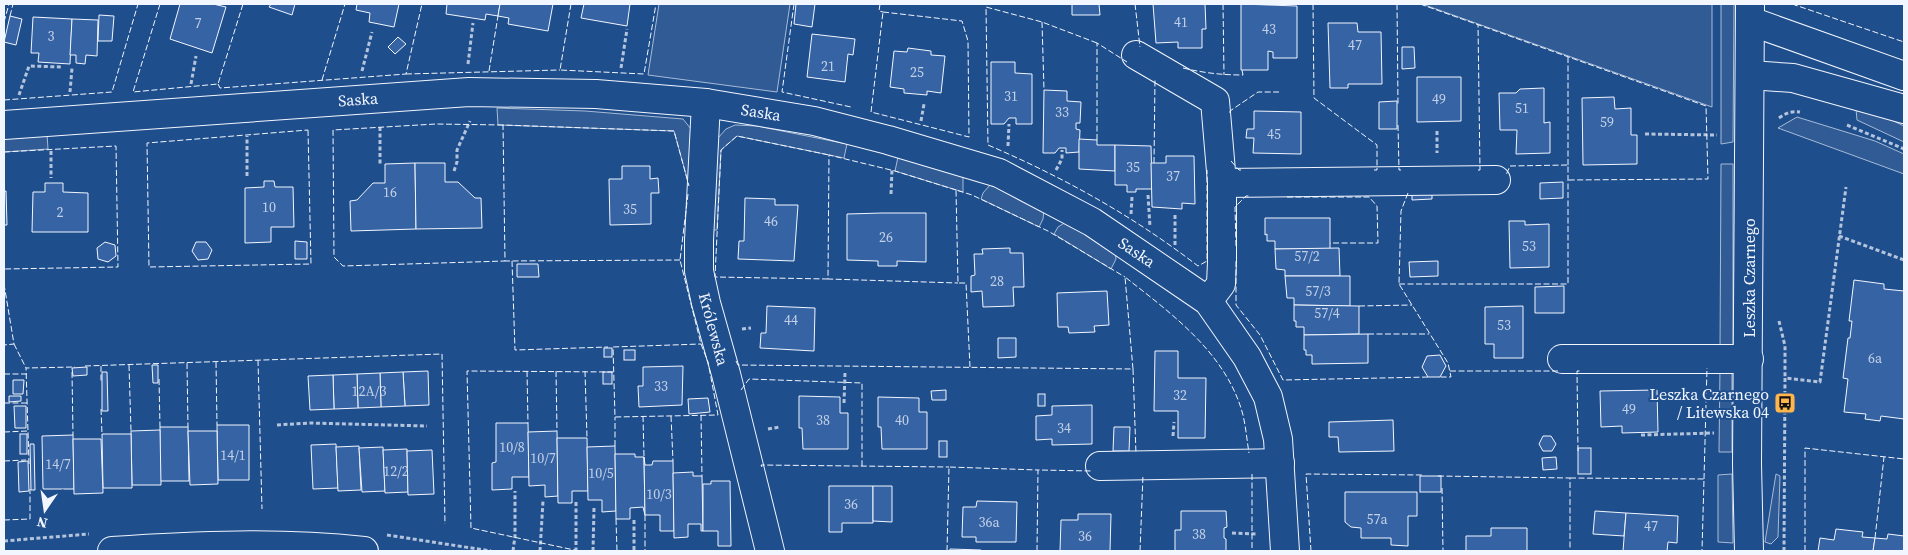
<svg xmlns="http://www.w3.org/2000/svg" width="1908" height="555" viewBox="0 0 1908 555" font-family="'Source Serif 4',serif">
<rect width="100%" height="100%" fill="#1f4e8c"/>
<g fill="#305b95" stroke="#a8bbd7">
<polygon points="659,4 790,4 777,92 648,75"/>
<polygon points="1422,4 1712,4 1712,107"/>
<polygon points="1721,4 1734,4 1733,142 1721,144"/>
<polygon points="497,108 585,111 683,119 691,129 695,182 688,182 674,131 498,125"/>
<polygon points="1856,109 1881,115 1904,126 1904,142 1857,120"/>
<polygon points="1797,117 1875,141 1904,154 1904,174 1778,128"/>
<polygon points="735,125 757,126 847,144 844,158 737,136 721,150 717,230 710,230 718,138 726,129"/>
<polygon points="47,134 48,149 4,152 4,137"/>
<polygon points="898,157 963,176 963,192 895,171"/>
<polygon points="1721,164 1733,164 1733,349 1720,352"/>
<polygon points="990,185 1044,209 1043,219 1039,227 981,199 983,193"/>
<polygon points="1066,222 1115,252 1116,259 1111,269 1054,234 1058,227"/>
<polygon points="1720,367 1732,367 1732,452 1719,452"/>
<polygon points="1732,474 1733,543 1718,542 1718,475"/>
<polygon points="1776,474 1780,476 1778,537 1771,544 1765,542"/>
</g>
<g fill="#3563a3" stroke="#f2f6ff">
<polygon points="180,4 213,4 226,7 212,53 170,39"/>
<polygon points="271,4 295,4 292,15 269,7"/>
<polygon points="357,4 399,4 394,27 369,22 370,13 356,10"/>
<polygon points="447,4 500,4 498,16 486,14 485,20 446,14"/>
<polygon points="500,4 553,4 548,31 508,24 509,18 498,16"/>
<polygon points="584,4 630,4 627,26 581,18"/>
<polygon points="796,4 815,4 812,27 794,24"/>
<polygon points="1072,4 1109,4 1099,4 1100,15 1072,15"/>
<polygon points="1153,4 1205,4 1206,29 1202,29 1202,48 1178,48 1178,42 1156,43"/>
<polygon points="1241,4 1297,6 1297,58 1273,58 1273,52 1268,51 1268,70 1241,70"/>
<polygon points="99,15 114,16 112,41 98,41"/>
<polygon points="10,16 22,19 16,45 4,42"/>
<polygon points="33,17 72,19 70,64 38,62 39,53 31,53"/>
<polygon points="72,19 98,20 97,56 86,55 85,64 76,63 76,55 70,55"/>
<polygon points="1328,23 1357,23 1358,32 1381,32 1382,84 1348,84 1348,88 1330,88"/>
<polygon points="812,34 855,39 853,55 848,54 845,82 807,77"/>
<polygon points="398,37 406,44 395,54 388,47"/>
<polygon points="1402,47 1414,47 1415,68 1402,69"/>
<polygon points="908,48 931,51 931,55 945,56 941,93 927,91 927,95 904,93 904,89 890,87 894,51 907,52"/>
<polygon points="991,62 1015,62 1015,73 1032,74 1032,124 1016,124 1016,118 1009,118 1004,124 991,124"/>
<polygon points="1417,77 1461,77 1461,121 1417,122"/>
<polygon points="1544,88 1544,123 1550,122 1550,153 1516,154 1517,130 1500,130 1499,93 1516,93 1520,89"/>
<polygon points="1044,90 1067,91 1067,101 1081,102 1080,123 1076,123 1076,129 1080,130 1079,152 1066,153 1066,148 1059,148 1055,153 1043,153"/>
<polygon points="1614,97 1615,109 1631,108 1631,135 1637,135 1637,164 1583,165 1582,98"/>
<polygon points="1397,101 1397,129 1379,129 1379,102"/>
<polygon points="1254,111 1301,112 1301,154 1253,153 1254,138 1246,138 1247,129 1254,129"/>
<polygon points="1079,139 1097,140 1097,145 1115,145 1115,171 1079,169"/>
<polygon points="1115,145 1151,146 1152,189 1136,189 1136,192 1127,192 1127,185 1115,185"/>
<polygon points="1166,156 1194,156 1195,204 1182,203 1182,209 1152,207 1151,163 1166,163"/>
<polygon points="415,163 416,229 351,231 350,201 357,200 373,183 385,183 385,164"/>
<polygon points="415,163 445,163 445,182 458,182 475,198 481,198 482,228 416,229"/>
<polygon points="622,166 650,166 650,179 658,178 659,193 651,193 651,224 610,225 609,179 622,179"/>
<polygon points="264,181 274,181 275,187 293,187 294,227 271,227 271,242 245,243 245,188 264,187"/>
<polygon points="1563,182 1563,198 1540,199 1540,183"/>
<polygon points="45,183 63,183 63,192 88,193 88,232 32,232 33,192 45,192"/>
<polygon points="1412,190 1432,190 1432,199 1412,200"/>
<polygon points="4,191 6,191 7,225 4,225"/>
<polygon points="745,198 775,199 775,205 798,205 794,261 738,259 739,241 744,241"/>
<polygon points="882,213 926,213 926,262 897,261 897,266 878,266 878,261 847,260 847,214"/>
<polygon points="1265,218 1330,218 1330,249 1275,249 1275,241 1267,241 1267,234 1265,235"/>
<polygon points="1509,221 1525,221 1525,225 1549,224 1549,267 1510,268"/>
<polygon points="295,241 307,242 307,259 295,259"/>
<polygon points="105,242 115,245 116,256 108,262 98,259 97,248"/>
<polygon points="196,242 206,242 212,250 208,259 198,260 192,251"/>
<polygon points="1010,248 1010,253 1023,253 1024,287 1013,287 1014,306 983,307 982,291 971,292 971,276 975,275 974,254 983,254 982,249"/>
<polygon points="1339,248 1340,276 1285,276 1285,270 1276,269 1275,249"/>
<polygon points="1438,261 1438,276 1410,277 1409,262"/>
<polygon points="517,264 538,264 539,277 517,277"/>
<polygon points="1285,276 1350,276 1350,306 1294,305 1294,298 1287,298"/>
<polygon points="1854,280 1884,284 1884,289 1904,291 1904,419 1881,416 1880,421 1865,419 1866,414 1844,412 1848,379 1843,378 1848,338 1850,338 1852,321 1849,321"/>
<polygon points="1564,286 1564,313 1535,313 1535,287"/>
<polygon points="1107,291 1109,325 1094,326 1095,332 1069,333 1068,327 1058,327 1057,293"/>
<polygon points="1294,305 1359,306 1359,334 1304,335 1304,327 1296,327 1296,321 1294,321"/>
<polygon points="767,306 815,308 814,351 760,348 761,333 766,333"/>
<polygon points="1523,306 1523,358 1494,358 1494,344 1485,344 1485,307"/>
<polygon points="1368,334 1368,363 1312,364 1312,355 1306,355 1306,350 1304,350 1304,335"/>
<polygon points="998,338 1016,338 1016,357 998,358"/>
<rect x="604" y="348" width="8" height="9"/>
<rect x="624" y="350" width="11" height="10"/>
<polygon points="1155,351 1178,351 1178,378 1206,378 1205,438 1178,438 1178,411 1154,411"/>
<polygon points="1440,355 1446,366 1440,377 1428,377 1422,367 1427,356"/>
<polygon points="152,365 158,365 158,383 153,383"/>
<polygon points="683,366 682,405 639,407 638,386 643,386 643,367"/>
<polygon points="87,367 87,375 73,376 72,368"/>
<polygon points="428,371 429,405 405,406 403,372"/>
<polygon points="102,372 107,372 108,411 102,411"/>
<polygon points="403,372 405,406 381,407 380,373"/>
<rect x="603" y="372" width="9" height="12"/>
<polygon points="380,373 381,407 358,408 357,374"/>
<polygon points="357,374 358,408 334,409 333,375"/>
<polygon points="333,375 334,409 310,410 308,376"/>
<polygon points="13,380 24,380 23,394 13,394"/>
<polygon points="946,390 946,400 932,400 931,391"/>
<polygon points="1657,390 1658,432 1622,433 1622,426 1601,427 1600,391"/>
<rect x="1038" y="394" width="7" height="12"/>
<polygon points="9,396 21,396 21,401 9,402"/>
<polygon points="799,396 840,397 840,413 848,413 848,449 803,449 802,428 799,428"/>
<polygon points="878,397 919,398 919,412 927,412 927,449 882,449 881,427 878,427"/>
<polygon points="708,398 710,412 689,414 688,399"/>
<polygon points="1092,405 1092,444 1052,445 1052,439 1036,440 1036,416 1052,415 1052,406"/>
<polygon points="14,406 26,406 26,428 15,428"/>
<polygon points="1393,420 1394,451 1339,452 1338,437 1329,437 1329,422"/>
<polygon points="496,423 528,423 529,477 512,477 512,489 492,490 492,463 496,462"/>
<polygon points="217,425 249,425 249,480 218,480"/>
<polygon points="160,427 188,427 189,481 160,481"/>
<polygon points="1114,427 1130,427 1129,451 1113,451"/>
<polygon points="160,430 161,485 132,485 131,431"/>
<polygon points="188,431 217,431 218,484 190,485"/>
<polygon points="557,431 558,496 545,497 545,485 529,486 528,432"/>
<rect x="20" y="434" width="7" height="20"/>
<polygon points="102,434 131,434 132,488 103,488"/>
<polygon points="73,435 74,489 43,489 42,436"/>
<polygon points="1543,436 1551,436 1556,444 1552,451 1543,451 1539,444"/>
<polygon points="557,438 587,438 588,491 572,491 572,503 558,503"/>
<polygon points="73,439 101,439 103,493 74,494"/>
<rect x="939" y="441" width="8" height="16"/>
<polygon points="30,444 34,444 35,490 31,490"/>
<polygon points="336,444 338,488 313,489 311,445"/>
<polygon points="359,446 361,490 338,491 336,447"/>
<polygon points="615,446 616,511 602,512 602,500 588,500 587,447"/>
<polygon points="383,447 385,491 362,492 359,448"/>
<rect x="1578" y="448" width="13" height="26"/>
<polygon points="407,449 408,492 385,493 383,450"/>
<polygon points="432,450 434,494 408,495 407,451"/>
<polygon points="615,454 635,454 635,457 644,457 645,515 643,507 630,508 630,519 616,519"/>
<polygon points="644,457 645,465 652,465 653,461 673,461 674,531 660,531 660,515 645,515"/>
<polygon points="1556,457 1557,469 1543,470 1542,458"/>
<polygon points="28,461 29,491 19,492 18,462"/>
<polygon points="693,472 693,476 702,476 703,531 701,531 701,524 688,524 688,537 674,538 673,473"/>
<rect x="1420" y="476" width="21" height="16"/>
<polygon points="711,481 730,481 731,546 718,546 718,531 703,531 703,484 711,484"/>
<polygon points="829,486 873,486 873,523 842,523 842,532 829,532"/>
<polygon points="873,486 892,486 892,522 873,521"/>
<polygon points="1345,492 1417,492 1417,516 1408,516 1408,546 1391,545 1391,538 1361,538 1361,528 1351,527 1345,522"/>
<polygon points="977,501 1017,502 1016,542 976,542 976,537 962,537 963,507 976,507"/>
<polygon points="1181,511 1226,511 1227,527 1224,528 1224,538 1226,539 1226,551 1175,551 1175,530 1181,530"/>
<polygon points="1595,511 1626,513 1624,536 1593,534"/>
<polygon points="1626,513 1678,516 1677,543 1668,542 1667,551 1623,551"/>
<polygon points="1078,514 1111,514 1110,551 1060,551 1061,520 1078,520"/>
<polygon points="1491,528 1527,528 1527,551 1466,551 1466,536 1491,536"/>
<polygon points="1836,529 1863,532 1862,537 1875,538 1873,551 1818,551 1820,538 1834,540"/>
<polygon points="1888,534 1904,536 1904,551 1873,551 1875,538 1887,539"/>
<polygon points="950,549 981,550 981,551 950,551"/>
</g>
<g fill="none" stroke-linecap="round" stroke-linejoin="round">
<g stroke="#f2f6ff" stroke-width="30">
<g id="minor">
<polyline points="1750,21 1904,76"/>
<polyline points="1136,55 1215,101 1222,183 1222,262 1221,284 1208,301"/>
<polyline points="1750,75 1793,78 1904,109"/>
<polyline points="706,103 699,240 699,271 706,303 726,374 770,551"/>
<polyline points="4,125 469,92 596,94 706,103 814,121 888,140 999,173 1092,222 1208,301 1247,357 1268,397 1278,439 1285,551"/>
<polyline points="1222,183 1496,180"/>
<polyline points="1562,359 1749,359"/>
<polyline points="1100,466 1280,463"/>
<path d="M 112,551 C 196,545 281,542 364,551"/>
<polyline points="1749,551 1747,464 1750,4"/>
</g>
</g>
<g stroke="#b3c4dc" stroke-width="3" stroke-dasharray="4 2.5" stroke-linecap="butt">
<polyline points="468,64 473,23"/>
<polyline points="621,68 627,29"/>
<polyline points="362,71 372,32"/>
<polyline points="191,84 196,56"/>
<polyline points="70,92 72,68"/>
<polyline points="19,95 29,66 62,67"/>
<path d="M 1779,118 C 1786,113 1791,111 1800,112"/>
<polyline points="921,121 924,104"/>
<polyline points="1847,125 1904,149"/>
<polyline points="380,127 380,164"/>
<polyline points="1437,131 1437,153"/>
<polyline points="1645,134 1717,135"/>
<polyline points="1008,146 1009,124"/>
<polyline points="51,151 51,178"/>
<polyline points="1056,170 1062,159 1062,150"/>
<polyline points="454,171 457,162 457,150 470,121"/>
<polyline points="247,176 247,136"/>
<polyline points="891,194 892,170"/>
<polyline points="1148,195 1150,227"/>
<polyline points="1131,214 1132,197"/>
<polyline points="1839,236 1904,260"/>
<polyline points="1175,245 1175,213"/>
<polyline points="1779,321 1785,346 1785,378"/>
<polyline points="742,329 751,328"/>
<polyline points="844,403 845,373"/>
<polyline points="277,425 310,423 427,426"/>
<polyline points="768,429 780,427"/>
<polyline points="1641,435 1714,433"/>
<polyline points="1173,436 1174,422"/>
<polyline points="576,502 576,551"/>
<polyline points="634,520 634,551"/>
<polyline points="1232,533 1257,534"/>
<polyline points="387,535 491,551"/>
<polyline points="4,541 89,534"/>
<polyline points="513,551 515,536 515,491"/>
<polyline points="540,551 543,501"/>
<polyline points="593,551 594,508"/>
<polyline points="1784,551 1785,378 1820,382 1846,187"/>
</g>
<use href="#minor" stroke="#1f4e8c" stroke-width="28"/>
<g stroke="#f2f6ff" stroke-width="1" stroke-dasharray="6 2.5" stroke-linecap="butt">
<polyline points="160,4 133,92 218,84 243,4"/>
<polyline points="571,4 560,70 644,74 656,4"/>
<polyline points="794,4 782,92 851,107"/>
<polyline points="880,4 879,11 883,12"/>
<polyline points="1135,4 1140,47"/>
<polyline points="1223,4 1224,75"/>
<polyline points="1313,4 1314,98 1377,145 1377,170 1374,170"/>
<polyline points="1397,4 1398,105"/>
<polyline points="1420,4 1706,106 1708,179 1567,180"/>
<polyline points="1792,4 1904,42"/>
<polygon points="883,12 962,21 968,41 969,137 871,112"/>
<polyline points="10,16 13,4"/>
<polyline points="4,22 9,4"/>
<polyline points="1042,22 1044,90"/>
<path d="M 1097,43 L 1042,22 L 986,7 L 988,145 C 1063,177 1133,216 1198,266 L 1207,261 L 1207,170"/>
<path d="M 1183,68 C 1204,73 1222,75 1243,75 L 1242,70"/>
<polyline points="489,71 498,16"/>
<polyline points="406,74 560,70"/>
<polyline points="322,80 345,4"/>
<polyline points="218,84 220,88 406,74 422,4"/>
<polyline points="4,100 112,92 138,4"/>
<polyline points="1230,113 1230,111 1258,92 1279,92"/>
<polyline points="503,125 436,124 333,130 334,257 343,266 505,261"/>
<polyline points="1398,125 1399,170 1401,170"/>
<polygon points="308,130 311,264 149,267 147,143"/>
<polyline points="1097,140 1097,43 1127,62"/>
<polyline points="4,152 116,146 118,267 4,269"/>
<polyline points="1231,161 1239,170 1241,170"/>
<polyline points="1154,163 1155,79"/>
<polyline points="1568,165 1568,57"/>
<polyline points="1478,170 1480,170 1478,24"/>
<polyline points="956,190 895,171 829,155 828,279 958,283"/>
<polyline points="1408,193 1401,211 1399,284 1448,363 1451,377 1438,377"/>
<polyline points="688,194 680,260 701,344"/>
<polyline points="1287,197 1369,197 1377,206 1378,243 1330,243"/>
<polyline points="1236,246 1235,207 1246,196 1250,196"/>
<polyline points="680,260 505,261 503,125 674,131 689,186"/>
<polyline points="512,261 515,350 608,347"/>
<polyline points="1236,261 1236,305 1260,335 1283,380 1430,377"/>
<polyline points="828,279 715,277 721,150 737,136 829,155"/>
<polyline points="4,284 14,344 4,345"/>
<polyline points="1399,284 1568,284 1568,165 1510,166 1506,175"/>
<polyline points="1359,306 1412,305"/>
<polyline points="1368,334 1429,334"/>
<polyline points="14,344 26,368"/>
<polygon points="701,344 708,362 718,415 615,417 613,347"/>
<polyline points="258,360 262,509"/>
<polyline points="736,361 738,365 1133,369 1136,454"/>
<polyline points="216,362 217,425"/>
<polyline points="187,363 188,427"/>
<polyline points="129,365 131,431"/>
<polyline points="85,366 442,354 445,524"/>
<polyline points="101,366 101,381"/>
<polyline points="970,367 966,283 958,283 956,190 972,195 1048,231 1125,277"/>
<path d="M 1133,369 L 1125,277 C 1172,314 1227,354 1243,415 C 1246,428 1247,441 1249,453"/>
<polyline points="527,371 528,423"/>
<polyline points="556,371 557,431"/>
<polyline points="585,371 587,438"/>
<polyline points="1450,371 1559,371"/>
<polyline points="72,372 73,435"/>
<polyline points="4,374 27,374"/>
<polyline points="159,379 160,427"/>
<polyline points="741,390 749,379 862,383 862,466"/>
<polyline points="4,403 27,403"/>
<polyline points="101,409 102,434"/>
<polyline points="701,415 702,476"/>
<polyline points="643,416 644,457"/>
<polyline points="671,416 673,461"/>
<polyline points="4,432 28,431"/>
<polyline points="615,446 615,417"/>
<polyline points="1578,451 1577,371 1580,371"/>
<polyline points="4,461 26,460"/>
<polyline points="29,464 26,368 75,367"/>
<polyline points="762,467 761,465 949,467"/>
<polyline points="1252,474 1252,551"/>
<polyline points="1438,476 1570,478 1570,551"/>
<polyline points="1570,478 1704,479 1702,551"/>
<polyline points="1704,479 1707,368"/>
<polyline points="1442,488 1443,551"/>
<polyline points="645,515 645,551"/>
<polyline points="616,519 617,551"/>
<polyline points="4,520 30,519 30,489"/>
<polyline points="1875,538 1884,457"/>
<polyline points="579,551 471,528 467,371 613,372"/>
<polyline points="947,551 949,467 1038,470"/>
<polyline points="1037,551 1038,470 1092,471"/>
<polyline points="1140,551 1143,475"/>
<polyline points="1311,551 1306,474 1423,475"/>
<polyline points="1805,551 1805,448 1904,459"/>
</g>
</g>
<defs>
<g id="bus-square" transform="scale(1.125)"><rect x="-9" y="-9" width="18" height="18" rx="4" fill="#ffb74d" stroke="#1f4e8c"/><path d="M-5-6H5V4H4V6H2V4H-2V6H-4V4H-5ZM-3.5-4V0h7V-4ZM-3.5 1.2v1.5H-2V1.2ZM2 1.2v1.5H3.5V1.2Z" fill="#111"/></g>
</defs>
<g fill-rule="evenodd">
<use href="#bus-square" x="1785" y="403"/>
</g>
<g text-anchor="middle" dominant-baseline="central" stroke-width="4" stroke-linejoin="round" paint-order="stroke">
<g font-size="14" fill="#c3d1e8">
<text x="1181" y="22">41</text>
<text x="198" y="23">7</text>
<text x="1269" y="29">43</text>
<text x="51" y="36">3</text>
<text x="1355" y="45">47</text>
<text x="828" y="66">21</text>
<text x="917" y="72">25</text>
<text x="1011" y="96">31</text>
<text x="1439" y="99">49</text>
<text x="1522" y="108">51</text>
<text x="1062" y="112">33</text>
<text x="1607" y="122">59</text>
<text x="1274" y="134">45</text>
<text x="1133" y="167">35</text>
<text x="1173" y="176">37</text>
<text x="390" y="192">16</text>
<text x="269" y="207">10</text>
<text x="630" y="209">35</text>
<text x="60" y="212">2</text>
<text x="771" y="221">46</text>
<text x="886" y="237">26</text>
<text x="1529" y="246">53</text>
<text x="1307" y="256">57/2</text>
<text x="997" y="281">28</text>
<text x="1318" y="291">57/3</text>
<text x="1327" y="313">57/4</text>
<text x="791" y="320">44</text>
<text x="1504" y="325">53</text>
<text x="1875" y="358">6a</text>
<text x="661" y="386">33</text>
<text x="369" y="391">12A/3</text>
<text x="1180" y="395">32</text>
<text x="1629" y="409">49</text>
<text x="823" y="420">38</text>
<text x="902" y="420">40</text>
<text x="1064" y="428">34</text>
<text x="512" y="447">10/8</text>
<text x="233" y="455">14/1</text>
<text x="543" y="458">10/7</text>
<text x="58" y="464">14/7</text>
<text x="396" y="471">12/2</text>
<text x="601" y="473">10/5</text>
<text x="659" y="494">10/3</text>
<text x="851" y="504">36</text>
<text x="1377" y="519">57a</text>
<text x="989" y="522">36a</text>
<text x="1651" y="526">47</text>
<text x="1199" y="534">38</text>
<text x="1085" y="536">36</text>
</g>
<g font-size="16" fill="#f2f6ff" stroke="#1f4e8c">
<text transform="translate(358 99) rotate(-4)">Saska</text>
<text transform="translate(761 112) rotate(9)">Saska</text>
<text transform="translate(1137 252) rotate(34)">Saska</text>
<text transform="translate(1749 278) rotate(-90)">Leszka Czarnego</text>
<text transform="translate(714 329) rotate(75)">Królewska</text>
</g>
<g font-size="16" fill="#f2f6ff" stroke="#1f4e8c" text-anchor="end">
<text x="1769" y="394">Leszka Czarnego<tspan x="1769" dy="18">/ Litewska 04</tspan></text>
</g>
</g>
<rect width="1908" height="555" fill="none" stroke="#f2f6ff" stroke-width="10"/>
<g transform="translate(45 510) rotate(193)" stroke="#1f4e8c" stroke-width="4" paint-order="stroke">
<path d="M0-4L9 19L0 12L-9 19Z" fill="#f2f6ff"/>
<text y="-8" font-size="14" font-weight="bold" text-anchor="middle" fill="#f2f6ff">N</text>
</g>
</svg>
